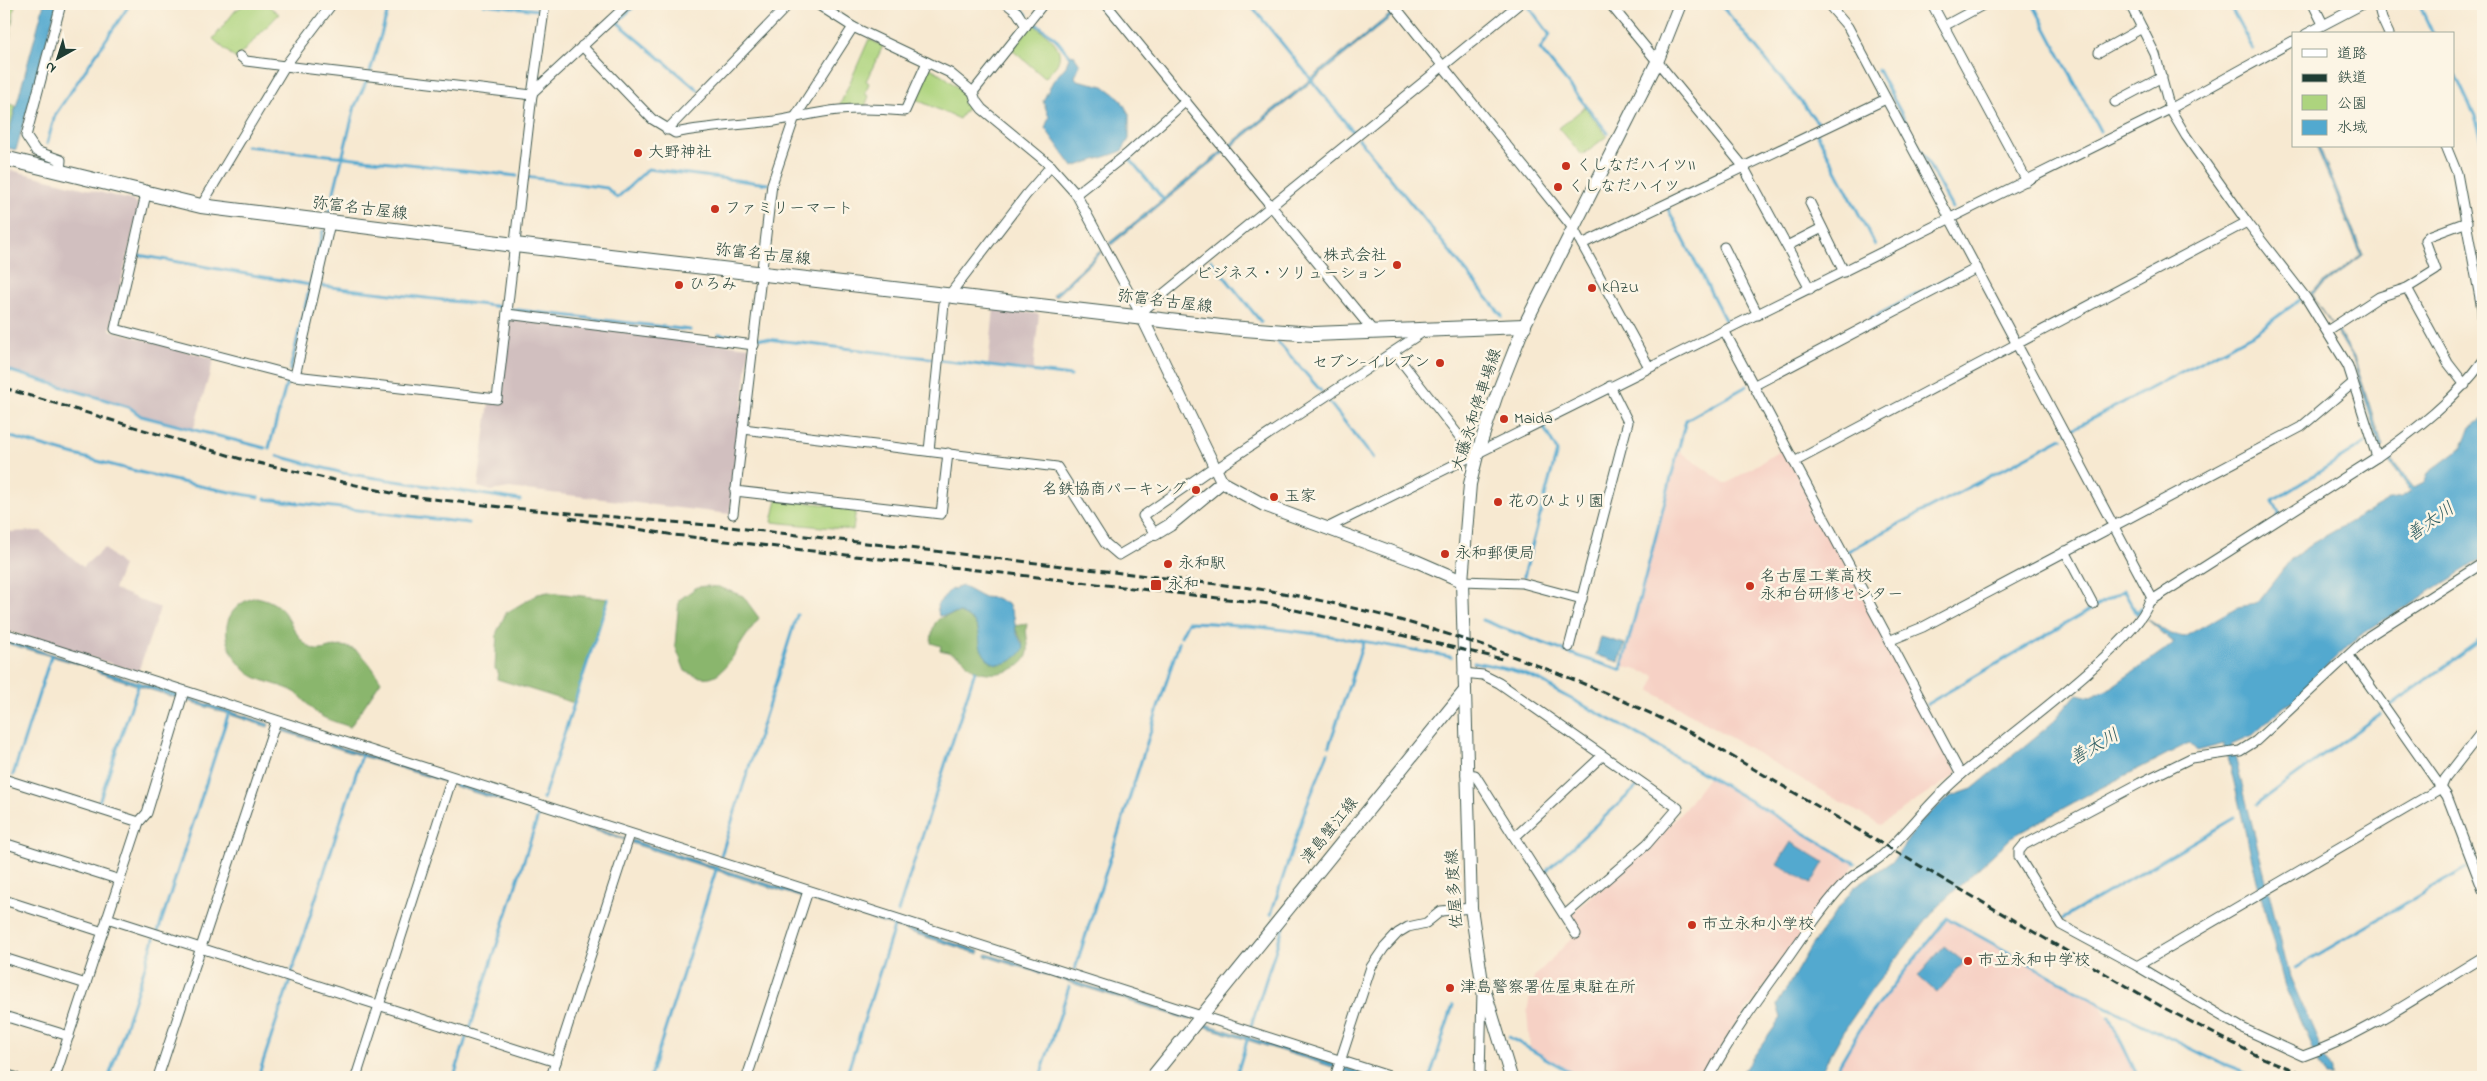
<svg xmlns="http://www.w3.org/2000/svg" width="2487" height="1081" viewBox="0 0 2487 1081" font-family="'Indie Flower','Klee One',sans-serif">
<rect width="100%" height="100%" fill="#fcf5e5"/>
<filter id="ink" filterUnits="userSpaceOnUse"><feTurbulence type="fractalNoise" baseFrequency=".02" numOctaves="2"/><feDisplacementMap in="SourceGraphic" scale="10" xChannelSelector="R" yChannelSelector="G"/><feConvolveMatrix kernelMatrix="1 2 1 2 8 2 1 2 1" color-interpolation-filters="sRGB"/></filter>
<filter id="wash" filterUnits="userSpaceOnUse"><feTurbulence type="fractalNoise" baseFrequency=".0096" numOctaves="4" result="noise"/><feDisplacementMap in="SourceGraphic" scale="20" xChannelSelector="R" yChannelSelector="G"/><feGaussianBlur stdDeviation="1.12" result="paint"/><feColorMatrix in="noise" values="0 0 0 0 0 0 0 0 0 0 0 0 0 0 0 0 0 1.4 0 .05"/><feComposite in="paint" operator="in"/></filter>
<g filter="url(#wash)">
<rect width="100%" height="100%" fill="#f7e9d1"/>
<g fill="#f6d1c5">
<polygon points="1783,449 1958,773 1880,825 1651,691 1655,675 1622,666 1678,450 1726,484"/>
<polygon points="1709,776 1855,863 1847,878 1729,1033 1704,1077 1578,1077 1530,1048 1527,1012 1534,977 1579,931 1570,920 1571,914 1649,847 1684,810"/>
<polygon points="1947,918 2101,1004 2139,1077 1832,1077 1865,1021"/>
</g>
<g fill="#d1bfbf">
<polygon points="11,170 134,201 139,206 110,330 214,359 193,431 141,416 129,407 4,369 4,177 5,173 10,174"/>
<polygon points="994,309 1039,314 1033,371 988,366"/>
<polygon points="509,317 749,347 730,514 509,488 491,491 478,487 489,402 499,403"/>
<polygon points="41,531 83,567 104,548 123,566 114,589 160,608 138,672 4,630 4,532"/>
</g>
<g fill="#add47e" stroke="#668859">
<polygon points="8,4 15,4 4,75 4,31"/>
<polygon points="245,4 266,4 279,14 236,59 213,39 235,11"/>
<path d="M 1033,24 C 1043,32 1065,45 1058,62 C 1056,67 1049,73 1045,78 L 1012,50 Z"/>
<polygon points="869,39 883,46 866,81 869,83 865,94 869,96 865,107 839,107"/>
<path d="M 928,67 C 947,76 958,87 971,103 L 959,119 L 913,98 Z"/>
<polygon points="4,102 16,106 5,147 4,147"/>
<polygon points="1585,107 1607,136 1582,155 1559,128"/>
<polygon points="777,499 856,508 853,530 772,522"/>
</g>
<g fill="#8ab66d" stroke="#547a50">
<path d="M 706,586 L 719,587 L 743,596 L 759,618 C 752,628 745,637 739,647 C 724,671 714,687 685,671 L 675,645 L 679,600 L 697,587 Z"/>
<polygon points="548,592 608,599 574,703 497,679 498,671 495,669 497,632 506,613 538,594"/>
<path d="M 256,597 C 294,604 286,632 311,648 C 319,653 326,648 334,647 C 358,642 370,664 381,681 L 350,727 C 340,723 326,720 318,714 C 309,708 303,696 293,691 C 278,683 256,682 244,669 C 220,644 218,608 256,597 Z"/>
<path d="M 960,613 C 984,624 977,637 986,657 L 997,664 L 1023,643 L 1014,626 L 1027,624 C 1024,635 1032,648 1026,658 C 1016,674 989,677 973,669 C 968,666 966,661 962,658 C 957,654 947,652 940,650 L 941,646 L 931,643 C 933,619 936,617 960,613 Z"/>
</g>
<g fill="#52a9cf" stroke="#387382">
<polygon points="44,4 57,4 16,150 5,147"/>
<polygon points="1403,4 1407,4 1111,245 1109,243"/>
<polygon points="1070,54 1074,55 1080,64 1075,77 1077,80 1104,86 1120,98 1129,114 1129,139 1122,151 1114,154 1073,167 1045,128 1049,117 1043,101 1053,81 1066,66"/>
<polygon points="2316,146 2319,146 2363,255 2312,294 2331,323 2310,293 2361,255"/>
<polygon points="1100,251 1101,253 1055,297 1053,295"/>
<polygon points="2337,328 2354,357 2383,447 2380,448 2353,359 2335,329"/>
<polygon points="2483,418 2483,558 2360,635 2310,681 2297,700 2285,706 2253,735 2232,744 2290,977 2331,1071 2331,1077 2325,1077 2285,987 2257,881 2226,748 2224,748 2224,744 2197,751 2189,743 2087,795 2012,837 1938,906 1873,988 1845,1029 1818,1077 1739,1077 1781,1018 1777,1005 1811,946 1854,887 1894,860 1920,822 1949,797 1972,789 2051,724 2077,694 2090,697 2107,690 2174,643 2147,619 2171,634 2184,637 2237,607 2256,604 2291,559 2313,543 2391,499 2401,497 2411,491 2384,455 2386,453 2414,488 2424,483 2428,473 2461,448 2470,427"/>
<path d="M 962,586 L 982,597 L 996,598 L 1008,604 L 1014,616 L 1016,632 L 1024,648 C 1018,661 996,671 986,657 C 972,640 990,627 960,613 L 939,616 L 937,605 L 950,590 Z"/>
<polygon points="1601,637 1625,644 1619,662 1596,655"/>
<polygon points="10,641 93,667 92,668 9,644"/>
<polygon points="97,669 180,695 179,699 97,672"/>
<polygon points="186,697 269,724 268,727 185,700"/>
<polygon points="277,727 448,781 448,783 276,729"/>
<polygon points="455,783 625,838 625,840 454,786"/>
<polygon points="632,840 803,895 803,898 631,843"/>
<polygon points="1791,842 1824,862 1811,884 1777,864"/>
<polygon points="811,897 979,951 979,954 810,900"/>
<polygon points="1944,946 1964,962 1937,993 1918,976"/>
<polygon points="987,954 1192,1018 1190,1020 985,956"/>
<polygon points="1203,1023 1375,1077 1364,1077 1200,1025"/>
</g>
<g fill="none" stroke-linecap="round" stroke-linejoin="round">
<g stroke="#52a9cf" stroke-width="3">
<polyline points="484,4 538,10"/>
<polyline points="637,4 617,22 698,90"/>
<polyline points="1016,4 1027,15"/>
<polyline points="1250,4 1311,79"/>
<polyline points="1527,4 1550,35 1540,49 1608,133"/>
<polyline points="1720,4 1819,124"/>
<polyline points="2033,4 2100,131"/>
<polyline points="2229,4 2253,49"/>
<polyline points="2419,4 2433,34"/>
<polyline points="1034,22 1055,38 1069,55"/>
<polyline points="1878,70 1952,208"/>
<polyline points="2453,70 2475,116 2483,144"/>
<polyline points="370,72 390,4"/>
<polyline points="1312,81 1354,133"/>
<polyline points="1817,133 1875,245"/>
<polyline points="1359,139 1502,316"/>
<polyline points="47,144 55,115 130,4"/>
<polyline points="246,146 517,176"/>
<polyline points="1129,158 1163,199"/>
<polyline points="527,177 607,188 617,198 648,169 768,184"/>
<polyline points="1667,207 1725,320"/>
<polyline points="329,212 355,106 367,80"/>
<polyline points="138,255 310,285"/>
<polyline points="1211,260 1261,322"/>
<polyline points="322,286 503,307"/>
<polyline points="510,309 690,330"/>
<polyline points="1870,319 1970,266"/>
<polyline points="719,334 752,338"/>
<polyline points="759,338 936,359"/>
<polyline points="1278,342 1321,391"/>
<polyline points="940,360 1071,376"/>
<polyline points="4,369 129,407 141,416 265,448"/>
<polyline points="290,370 323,231"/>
<polyline points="1329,402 1373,458"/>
<polyline points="2067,432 2255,333 2301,299"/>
<path d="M 4,435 C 88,459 172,483 259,497"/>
<polyline points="269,448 288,378"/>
<polyline points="278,456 343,473 520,500"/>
<polyline points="265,499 468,523"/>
<polyline points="2277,517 2280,515 2273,501 2365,443"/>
<polyline points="1848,551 2062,438"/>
<polyline points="1524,576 1557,451 1543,426"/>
<polyline points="1482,620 1580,657 1621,670 1686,420 1747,386"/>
<path d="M 1181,636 L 1188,622 C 1274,625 1367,641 1451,657"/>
<path d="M 1474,662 C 1500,667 1535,673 1556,691 L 1632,731 L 1855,863"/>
<polyline points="1927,704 2124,590 2137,614 2141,608"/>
<polyline points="2390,706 2483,638"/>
<polyline points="1329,746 1363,643"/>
<polyline points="13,775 51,656"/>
<polyline points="543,799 608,599"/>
<polyline points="99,802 139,683"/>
<polyline points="2257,804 2380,714"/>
<polyline points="721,856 797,615"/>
<polyline points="1544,873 1639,785"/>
<polyline points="898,912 975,671"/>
<polyline points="1271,914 1306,807 1328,753"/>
<polyline points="2062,919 2234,818"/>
<polyline points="158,932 229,712"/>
<polyline points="2295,968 2466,868"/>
<polyline points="1075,969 1179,642"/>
<polyline points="292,972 362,755"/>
<polyline points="2109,1017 2138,1077"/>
<polyline points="1251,1026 1284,924"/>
<polyline points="470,1029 540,810"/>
<polyline points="1509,1037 1578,1077"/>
<polyline points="109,1077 154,939"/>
<polyline points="258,1077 290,980"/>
<polyline points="454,1077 466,1038"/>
<polyline points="650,1077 717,867"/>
<polyline points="846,1077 895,924"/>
<polyline points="1040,1077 1069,987"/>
<polyline points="1236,1077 1248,1037"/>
<polyline points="1430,1077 1453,1005"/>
<polyline points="1832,1077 1865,1021 1947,918 2101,1004 2224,1065 2255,1077"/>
</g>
</g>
</g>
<g filter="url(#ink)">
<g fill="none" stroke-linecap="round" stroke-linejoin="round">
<g stroke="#3f574c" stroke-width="11">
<g id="minor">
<polyline points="817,4 853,27 950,73 973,92 976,101 982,109 1051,166 1076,194 1142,317"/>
<polyline points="1007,4 1017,12 1026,26"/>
<polyline points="1106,4 1374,332"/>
<polyline points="1393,4 1573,228 1649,367"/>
<polyline points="1610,4 1743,166 1810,289"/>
<polyline points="1828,4 1848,27 2153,600"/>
<polyline points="1932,4 2027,181"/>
<polyline points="2130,4 2155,54 2170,109 2186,136 2247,222 2306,298 2348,366 2377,457"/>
<polyline points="2313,4 2323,24"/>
<polyline points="2378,4 2382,19 2389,34"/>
<polyline points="1944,26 1985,4"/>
<polyline points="2306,34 2363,4"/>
<path d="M 582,46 L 652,119 L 675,133 C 708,126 741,125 775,121 C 796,118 817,112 839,110 C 861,108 883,109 905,111 L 927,62"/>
<polyline points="2099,52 2142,28"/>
<polyline points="240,56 246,61 285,66 532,95"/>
<polyline points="973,92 1043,4"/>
<polyline points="532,93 628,4"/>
<polyline points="2115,102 2162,77"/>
<polyline points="667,130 789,4"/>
<polyline points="2446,146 2457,173 2482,309 2483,337"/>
<polyline points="60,171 61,160 36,151 26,136 61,4"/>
<polyline points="146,194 115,329 295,376 497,399 532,95 545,4"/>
<polyline points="1076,194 1127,154 1186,101"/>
<polyline points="1810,203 1844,272"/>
<polyline points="201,206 285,66 332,4"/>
<polyline points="1582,244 1886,99"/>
<polyline points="1787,246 1822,228"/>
<polyline points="1724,247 1758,315"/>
<polyline points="2407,288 2448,363 2465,385"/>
<polyline points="950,294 1026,195 1051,166"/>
<polyline points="1140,313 1519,4"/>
<polyline points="507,314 754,345"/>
<polyline points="2327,331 2379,297 2407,288 2436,270 2425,240 2429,236 2467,222"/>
<polyline points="1725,332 1961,775"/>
<polyline points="1394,352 1473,454"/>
<polyline points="295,376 330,223"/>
<polyline points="1753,386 1977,268"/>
<polyline points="743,429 1057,467 1105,543 1119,555 1155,534 1143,516 1215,466"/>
<polyline points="929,451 945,294"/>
<polyline points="1794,462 2247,222"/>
<polyline points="1216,469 1426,330"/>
<polyline points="735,491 941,514 948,453"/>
<polyline points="733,514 772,184 794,119 853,27"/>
<polyline points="1327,528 2170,109 2293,41"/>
<polyline points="2065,551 2093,604"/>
<polyline points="2483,563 2369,636 2256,741 2240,751 2191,758 2140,783 2024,845 2019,851 2019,857 2061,925 2137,966 2441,788 2445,779 2483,730"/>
<polyline points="1462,581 1522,583 1582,599"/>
<polyline points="4,633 1392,1077"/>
<polyline points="1891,640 1923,627 2301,427 2353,383"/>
<polyline points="1569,647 1628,422 1610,386"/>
<polyline points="2349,656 2447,796 2483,890"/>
<polyline points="1463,673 1483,675 1499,683 1678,808 1647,844 1565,915"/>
<polyline points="1466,774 1475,775 1576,934"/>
<polyline points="4,779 139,822 55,1077"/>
<polyline points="139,822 147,813 184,691"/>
<polyline points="1515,837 1602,756"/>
<polyline points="4,843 120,880"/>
<polyline points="4,900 103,932"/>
<polyline points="107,918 556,1062"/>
<polyline points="4,958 86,984"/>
<path d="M 2137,966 L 2242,1028 L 2303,1056 C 2365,1035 2427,990 2483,957"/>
<polyline points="4,1016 69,1036"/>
<polyline points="4,1074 15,1077"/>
<polyline points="158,1077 276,721"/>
<polyline points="356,1077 452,778"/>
<polyline points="551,1077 630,834"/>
<polyline points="747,1077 808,891"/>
<polyline points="1335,1077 1371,967 1384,948 1398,933 1408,927 1426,923 1441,911 1471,908"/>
<polyline points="1480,1077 1482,990"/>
<path d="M 1709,1077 C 1732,1034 1761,995 1790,955 C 1806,932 1828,899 1848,880 C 1859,870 1874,864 1885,853 C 1909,830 1930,802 1955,780 C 1995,745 2137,644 2149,602 L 2377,457 C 2415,430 2456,399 2483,361"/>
</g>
</g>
<g stroke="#3f574c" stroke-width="13">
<polyline id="tertiary" points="1142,317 1222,482"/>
</g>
<g stroke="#3f574c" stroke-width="14">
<g id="secondary">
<polyline points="1155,534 1170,525 1222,482 1264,505 1416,561 1462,581"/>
<polyline points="1152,1077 1463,693"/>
<polyline points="1511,1077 1482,982 1471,908 1462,581 1470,484 1478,451 1496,397 1524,326 1657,62 1680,4"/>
</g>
</g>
<g stroke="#3f574c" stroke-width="16">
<polyline id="primary" points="4,158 201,206 515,245 1230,328 1314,334 1524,326"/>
</g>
<use href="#minor" stroke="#fff" stroke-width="9"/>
<use href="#tertiary" stroke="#fff" stroke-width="11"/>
<use href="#secondary" stroke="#fff" stroke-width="12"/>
<use href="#primary" stroke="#fff" stroke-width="14"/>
<g stroke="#1f3d34" stroke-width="3" stroke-dasharray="8 4" stroke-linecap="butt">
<path d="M 4,388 L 241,459 L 400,495 L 501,507 L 729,527 L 1259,589 C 1408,613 1563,668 1697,736 L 2166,1009 L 2258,1056 L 2311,1077"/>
<polyline points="569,518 674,535 1270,604 1502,659"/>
</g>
</g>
</g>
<g fill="#c8321e" stroke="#fcf5e5" stroke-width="2">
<circle cx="638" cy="153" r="5"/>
<circle cx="1566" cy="166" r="5"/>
<circle cx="1558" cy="187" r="5"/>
<circle cx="715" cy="209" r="5"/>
<circle cx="1397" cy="265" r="5"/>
<circle cx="679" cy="285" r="5"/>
<circle cx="1592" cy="288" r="5"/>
<circle cx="1440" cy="363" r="5"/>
<circle cx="1504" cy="419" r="5"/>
<circle cx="1196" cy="490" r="5"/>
<circle cx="1274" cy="497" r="5"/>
<circle cx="1498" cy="502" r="5"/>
<circle cx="1445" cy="554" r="5"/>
<circle cx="1168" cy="564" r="5"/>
<rect x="1150" y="579" width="12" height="12" rx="2.5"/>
<circle cx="1750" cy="586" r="5"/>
<circle cx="1692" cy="925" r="5"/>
<circle cx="1968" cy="961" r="5"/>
<circle cx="1450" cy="988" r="5"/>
</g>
<g text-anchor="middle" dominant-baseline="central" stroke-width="5" stroke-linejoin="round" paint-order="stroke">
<g font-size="16" fill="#1f3d34" stroke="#fcf5e5" text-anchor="start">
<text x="648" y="153">大野神社</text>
<text x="1576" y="166">くしなだハイツII</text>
<text x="1568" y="187">くしなだハイツ</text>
<text x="725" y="209">ファミリーマート</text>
<text x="1387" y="256" text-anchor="end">株式会社<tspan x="1387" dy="18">ビジネス・ソリューション</tspan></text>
<text x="689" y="285">ひろみ</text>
<text x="1602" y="288">KAZU</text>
<text x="1430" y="363" text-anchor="end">セブン-イレブン</text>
<text x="1514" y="419">Maida</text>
<text x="1186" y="490" text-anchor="end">名鉄協商パーキング</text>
<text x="1284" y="497">玉家</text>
<text x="1508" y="502">花のひより園</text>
<text x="1455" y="554">永和郵便局</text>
<text x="1178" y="564">永和駅</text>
<text x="1760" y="577">名古屋工業高校<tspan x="1760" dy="18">永和台研修センター</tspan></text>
<text x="1167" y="585">永和</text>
<text x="1702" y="925">市立永和小学校</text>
<text x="1978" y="961">市立永和中学校</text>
<text x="1460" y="988">津島警察署佐屋東駐在所</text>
</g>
<g font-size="16" fill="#1f3d34" stroke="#fcf5e5">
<text transform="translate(360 209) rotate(7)">弥富名古屋線</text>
<text transform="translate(763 255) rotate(6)">弥富名古屋線</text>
<text transform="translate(1165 302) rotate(7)">弥富名古屋線</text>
<text transform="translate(1477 410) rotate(-72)">大藤永和停車場線</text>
<text transform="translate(1330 831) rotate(-51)">津島蟹江線</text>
<text transform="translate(1455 889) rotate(-94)">佐屋多度線</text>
</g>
<g font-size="18" font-style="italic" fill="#2e5d62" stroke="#fcf5e5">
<text transform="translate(2431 523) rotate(-35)">善太川</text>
<text transform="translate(2095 748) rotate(-30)">善太川</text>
</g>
</g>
<rect width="2487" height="1081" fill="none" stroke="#fcf5e5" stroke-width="20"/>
<rect x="2292" y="32" width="162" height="115" fill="#fcf5e5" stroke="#a4ab9e"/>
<rect x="2302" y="49" width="25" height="8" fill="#ffffff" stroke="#a4ab9e"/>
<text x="2337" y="58" font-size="15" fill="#1f3d34">道路</text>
<rect x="2302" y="74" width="25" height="8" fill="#1f3d34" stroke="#a4ab9e"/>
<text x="2337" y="82" font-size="15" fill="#1f3d34">鉄道</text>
<rect x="2302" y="95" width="25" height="15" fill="#add47e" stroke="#a4ab9e"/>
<text x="2337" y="108" font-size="15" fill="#1f3d34">公園</text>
<rect x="2302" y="120" width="25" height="15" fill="#52a9cf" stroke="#a4ab9e"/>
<text x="2337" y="132" font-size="15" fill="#1f3d34">水域</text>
<g transform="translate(58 58) rotate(219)" stroke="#fcf5e5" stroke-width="4" paint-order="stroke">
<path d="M0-4L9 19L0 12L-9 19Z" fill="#1f3d34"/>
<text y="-8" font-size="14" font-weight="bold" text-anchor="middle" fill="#1f3d34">N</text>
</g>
</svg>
